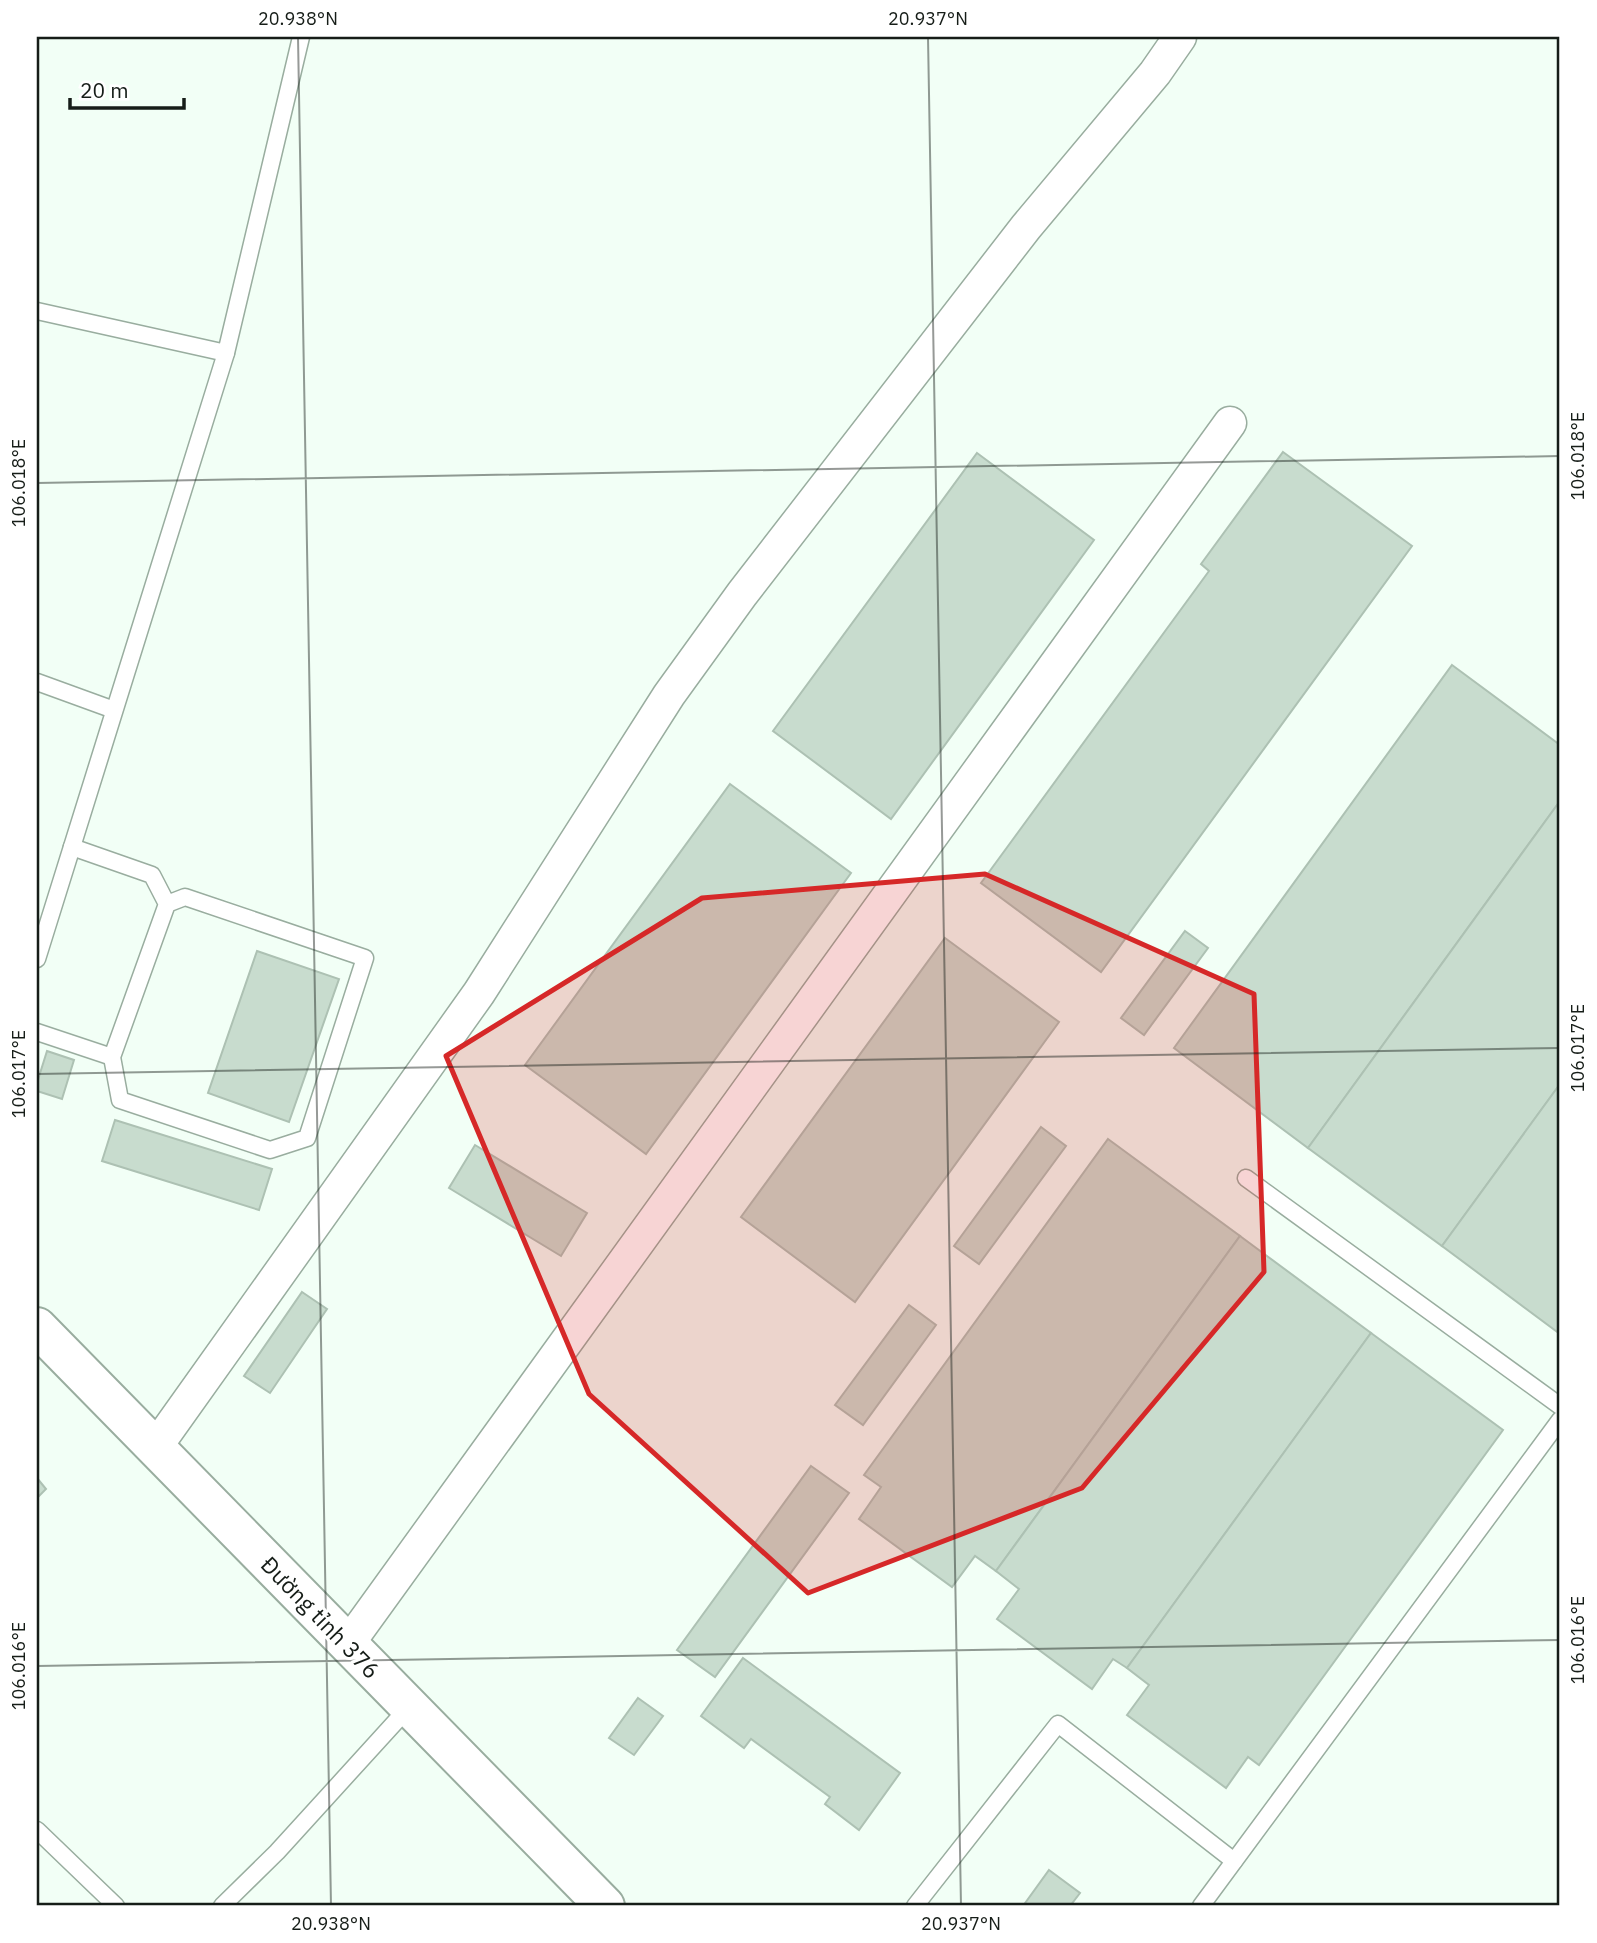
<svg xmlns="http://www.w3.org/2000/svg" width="1597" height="1943" viewBox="0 0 1597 1943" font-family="'IBM Plex Sans',sans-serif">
<rect width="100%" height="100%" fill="#f2fff6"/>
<g fill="#c8dcce" stroke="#adc1b3" stroke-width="2">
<polygon points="1283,452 1412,546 1101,972 981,883 1209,571 1201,564"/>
<polygon points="977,453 1094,540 891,819 773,731"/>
<polygon points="1452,665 1560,745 1560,801 1308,1148 1174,1048"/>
<polygon points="730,784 851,873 646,1154 525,1065"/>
<polygon points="1560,801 1560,1084 1442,1246 1308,1148"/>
<polygon points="1185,931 1208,948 1144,1035 1121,1018"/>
<polygon points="945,938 1059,1022 855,1302 741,1217"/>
<polygon points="257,951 339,979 289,1122 208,1093"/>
<polygon points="47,1051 74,1060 62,1099 37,1091 37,1083"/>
<polygon points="1560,1084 1560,1334 1442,1246"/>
<polygon points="115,1120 272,1169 259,1210 102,1161"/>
<polygon points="1041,1127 1066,1146 979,1264 954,1246"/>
<polygon points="1108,1139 1240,1236 996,1571 975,1556 952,1587 859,1519 881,1487 864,1475"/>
<polygon points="475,1145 587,1213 561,1256 449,1188"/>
<polygon points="1240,1236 1371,1333 1127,1668 1113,1659 1092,1689 997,1619 1019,1589 996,1571"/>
<polygon points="302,1292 327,1309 270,1393 244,1376"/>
<polygon points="909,1305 936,1325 863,1425 835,1405"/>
<polygon points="1371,1333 1503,1430 1259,1765 1248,1757 1226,1788 1127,1715 1149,1685 1127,1668"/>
<polygon points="811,1466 849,1493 715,1677 677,1650"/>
<polygon points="37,1478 46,1489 37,1498"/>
<polygon points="743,1658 900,1773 859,1830 825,1804 830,1797 751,1739 744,1748 701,1716"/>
<polygon points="638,1698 663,1716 634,1755 609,1738"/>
<polygon points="1049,1870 1080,1893 1070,1906 1023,1906"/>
</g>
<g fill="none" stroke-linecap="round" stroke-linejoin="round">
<g stroke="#99ad9f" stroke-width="19">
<g id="service">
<polyline points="37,311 226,353"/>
<polyline points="37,682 114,710"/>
<polyline points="72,847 152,875 167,904 112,1057 120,1100 270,1150 307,1138 365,958 185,897 167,904"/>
<polyline points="37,959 226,353 301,37"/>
<polyline points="37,1032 112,1057"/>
<polyline points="1246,1178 1560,1406"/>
<polyline points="37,1830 116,1906"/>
<polyline points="222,1906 277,1852 409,1707"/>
<polyline points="915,1906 1058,1724 1234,1861"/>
<polyline points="1201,1906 1560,1420"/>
</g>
</g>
<g stroke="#99ad9f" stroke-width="35">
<g id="minor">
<polyline points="155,1448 479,993 669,695 742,594 1026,227 1155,73 1180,37"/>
<polyline points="348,1644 1230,423"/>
</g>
</g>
<g stroke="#99ad9f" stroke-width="42">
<polyline id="primary" points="37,1327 605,1906"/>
</g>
<use href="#service" stroke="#fff" stroke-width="16"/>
<use href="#minor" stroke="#fff" stroke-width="32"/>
<use href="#primary" stroke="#fff" stroke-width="38"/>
</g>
<path fill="#d62828" fill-opacity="0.2" stroke="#d62828" stroke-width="5" stroke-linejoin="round" d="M 985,874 L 1254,994 L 1264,1272 L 1082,1488 L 808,1593 L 589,1394 L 446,1056 L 702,898 Z"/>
<path fill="none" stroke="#161d18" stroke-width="2" stroke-opacity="0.45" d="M 298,37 L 331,1906M 928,37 L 961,1906M 1558,37 L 1560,182M 37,483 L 1560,456M 37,1074 L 1560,1048M 37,1666 L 1560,1640"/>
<g text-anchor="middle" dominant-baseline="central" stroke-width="6" stroke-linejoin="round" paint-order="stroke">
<g font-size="23" fill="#161d18" stroke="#fff">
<text transform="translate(321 1617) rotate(46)">Đường tỉnh 376</text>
</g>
</g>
<rect width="1597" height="1943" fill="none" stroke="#ffffff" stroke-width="77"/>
<path d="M70 98v10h114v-10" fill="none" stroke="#161d18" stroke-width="3.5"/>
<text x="80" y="98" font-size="21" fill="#161d18" stroke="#ffffff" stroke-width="5" paint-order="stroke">20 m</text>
<rect x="38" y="38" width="1520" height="1866" fill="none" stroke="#161d18" stroke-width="2.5"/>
<g font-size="18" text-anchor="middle" fill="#161d18">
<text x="298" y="25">20.938°N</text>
<text x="928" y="25">20.937°N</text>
<text transform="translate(1578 456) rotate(-90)" y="6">106.018°E</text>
<text transform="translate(19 483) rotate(-90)" y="6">106.018°E</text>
<text transform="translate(1578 1048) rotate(-90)" y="6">106.017°E</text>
<text transform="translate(19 1074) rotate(-90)" y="6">106.017°E</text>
<text transform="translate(1578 1640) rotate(-90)" y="6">106.016°E</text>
<text transform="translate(19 1666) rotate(-90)" y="6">106.016°E</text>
<text x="331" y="1930">20.938°N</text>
<text x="961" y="1930">20.937°N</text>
</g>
</svg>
